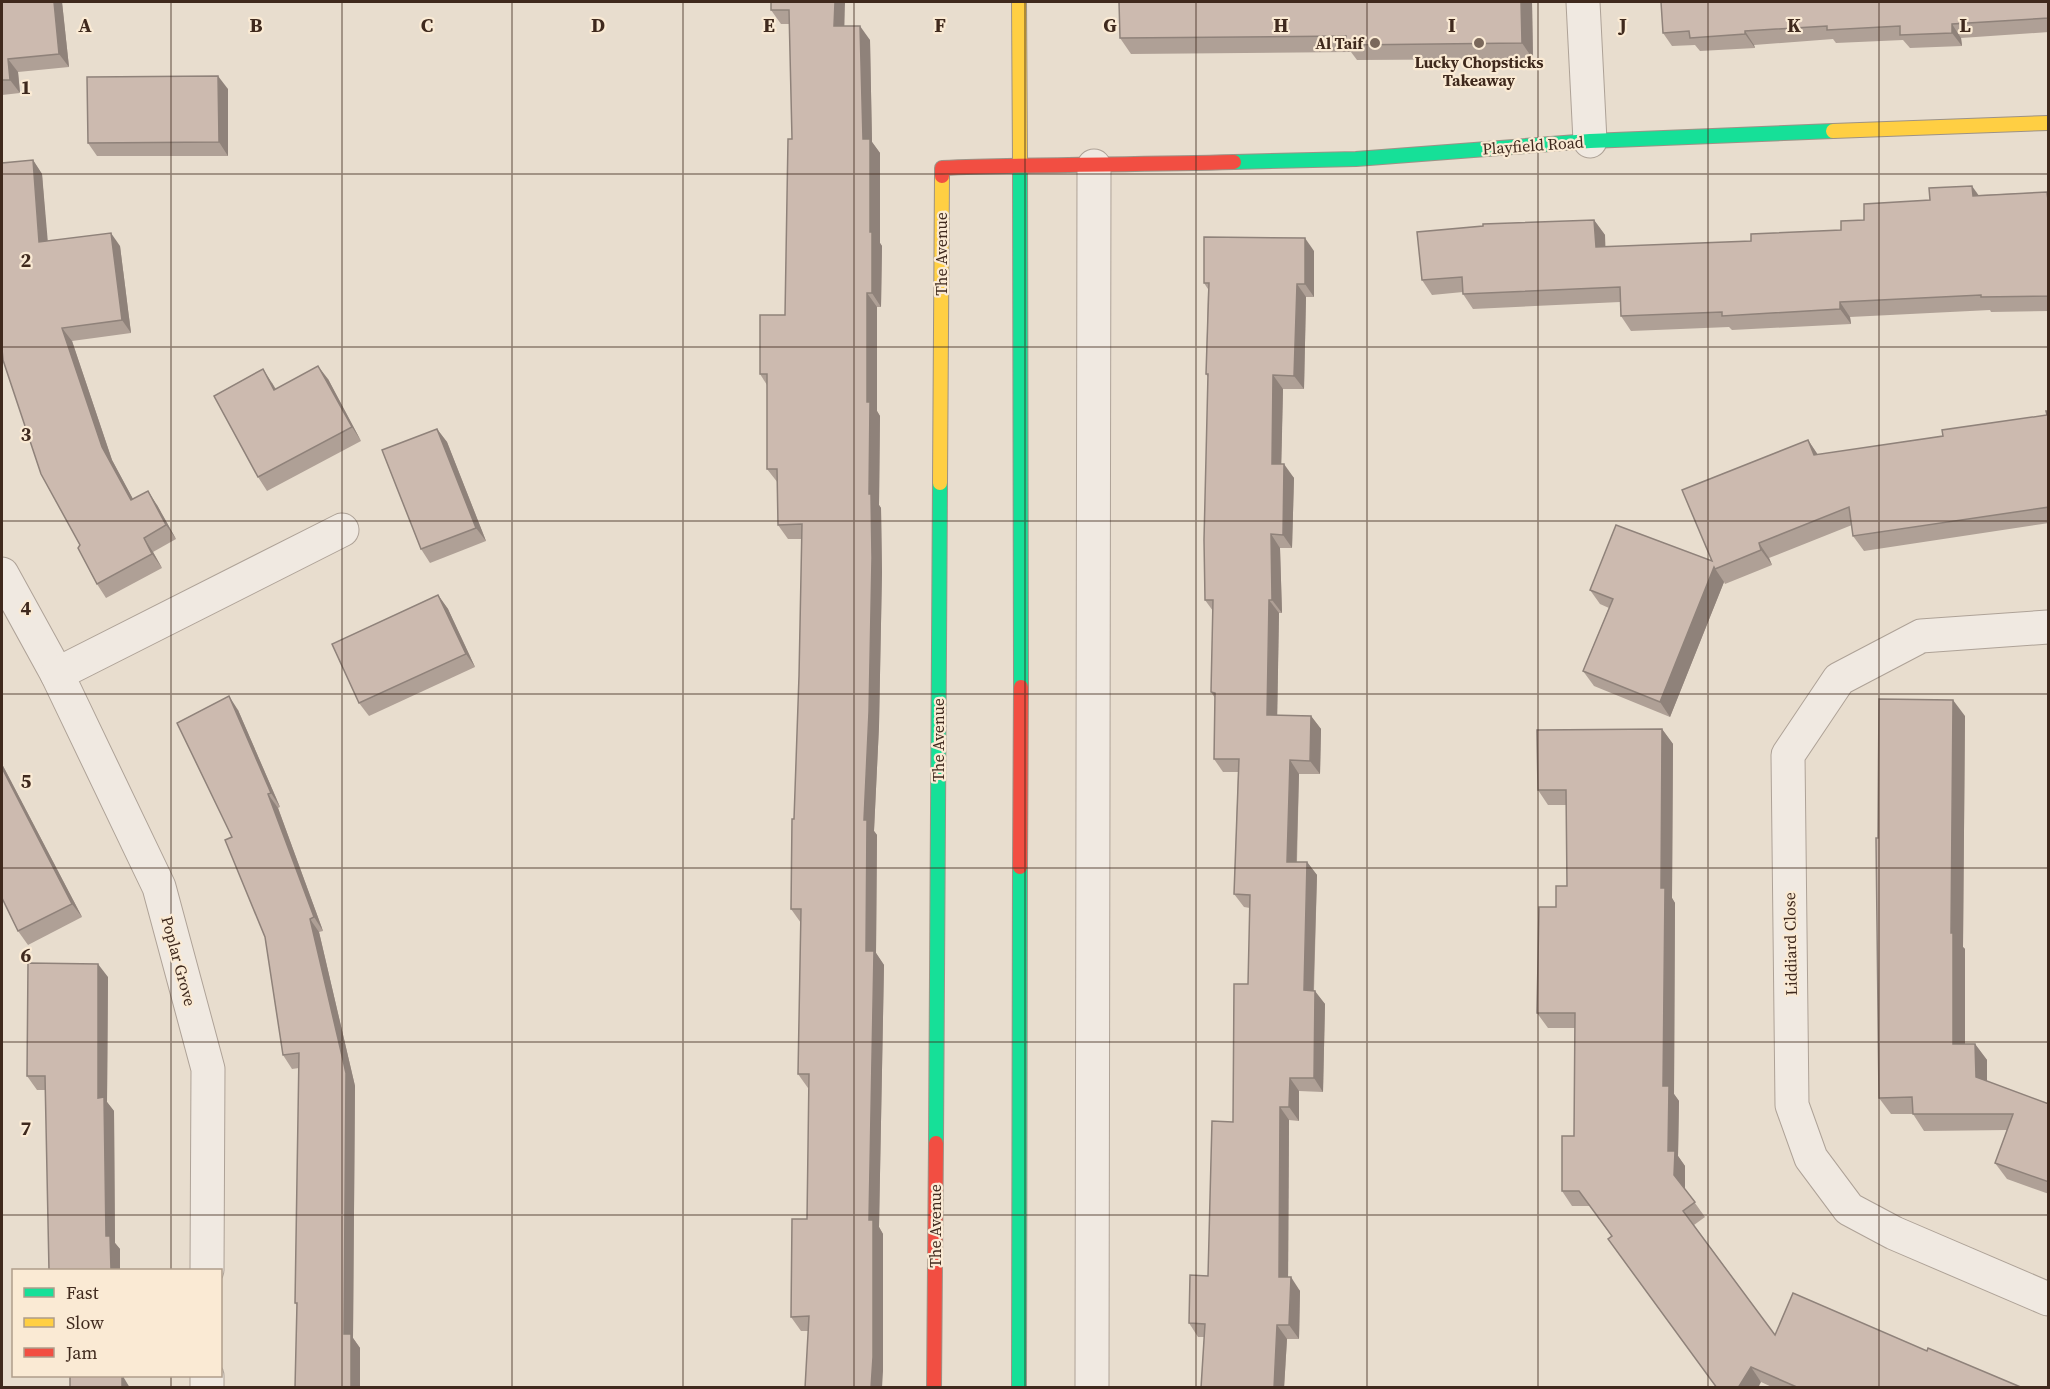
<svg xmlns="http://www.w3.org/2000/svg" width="2050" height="1389" viewBox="0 0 2050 1389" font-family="'Source Serif 4',serif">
<rect width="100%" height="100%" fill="#e8ddce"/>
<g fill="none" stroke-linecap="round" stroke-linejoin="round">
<g stroke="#aea297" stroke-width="35">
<g id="street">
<polyline points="1583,2 1590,141"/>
<polyline points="2,574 57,674 159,887 208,1069 207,1270"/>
<polyline points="2048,627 1921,636 1839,679 1788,755 1792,1105 1811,1158 1849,1209 1894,1233 2048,1299"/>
<polyline points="57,674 342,530"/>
<polyline points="207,1388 207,1376"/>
<polyline points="1092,1388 1094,166"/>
</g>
</g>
<g stroke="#9d9286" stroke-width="16">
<g id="fast">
<polyline points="1234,162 1356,159 1590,141 1833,131"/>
<polyline points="1020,163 1021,687"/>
<polyline points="936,1143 940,483"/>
<polyline points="1019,1388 1020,867"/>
</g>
</g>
<g stroke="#9d9286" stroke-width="16">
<g id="slow">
<polyline points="1019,2 1020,163"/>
<polyline points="1833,131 2048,123"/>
<polyline points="940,483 942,176"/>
</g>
</g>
<g stroke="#9d9286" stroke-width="16">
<g id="jam">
<path d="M 942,176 L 942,168 C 1039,164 1136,165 1234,162"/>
<polyline points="1020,867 1021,687"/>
<polyline points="934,1388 936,1143"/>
</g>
</g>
<use href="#street" stroke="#f0e9e1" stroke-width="33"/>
<use href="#fast" stroke="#16e098" stroke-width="14"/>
<use href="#slow" stroke="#ffcf43" stroke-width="14"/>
<use href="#jam" stroke="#f24e42" stroke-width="14"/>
</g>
<g fill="#afa096">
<polygon points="2,2 62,2 69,67 18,72 20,93 2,95"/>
<polygon points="771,2 844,26 870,40 872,142 880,153 880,243 882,246 881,307 877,307 877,411 880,416 879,505 881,508 882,572 879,726 874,831 877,835 876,953 884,965 879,1227 883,1234 883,1371 808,1331 801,1331 791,1317 807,1219 809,1088 808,1088 798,1074 801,923 791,909 799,676 802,539 788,539 778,525 778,483 767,469 767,385 760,374 785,315 792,139 790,24 781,24 771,10"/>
<polygon points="1532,2 1533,59 1357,60 1351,52 1131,54 1120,38"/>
<polygon points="2049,2 2049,32 1961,38 1962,46 1910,48 1903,40 1836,43 1833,39 1754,45 1755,48 1700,51 1695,45 1672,46 1663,33"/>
<polygon points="228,89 228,156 97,156 88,143"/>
<polygon points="33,160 42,174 47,241 120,246 131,333 72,341 112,460 133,499 157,505 176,539 153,552 162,568 106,598 97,584 80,545"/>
<polygon points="2047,192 2049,194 2049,311 1991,312 1990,310 1850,317 1851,324 1732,330 1729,327 1631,331 1621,316 1620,302 1473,309 1463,294 1463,292 1432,295 1422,280 1594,220 1605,235 1605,247 1751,241 1841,230 1864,220 1930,200 1979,195"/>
<polygon points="1314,251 1314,297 1306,297 1304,389 1283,389 1281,464 1294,478 1292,548 1280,548 1282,613 1279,613 1277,715 1311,716 1321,729 1320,774 1299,774 1297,862 1307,862 1317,875 1314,991 1325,1004 1323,1092 1299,1091 1299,1121 1289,1120 1288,1277 1300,1291 1299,1339 1287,1339 1284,1388 1201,1388 1204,1337 1198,1337 1189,1323 1208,1276 1233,1122 1248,984 1250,908 1244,907 1234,894 1238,772 1223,772 1214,759 1215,698 1211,692 1213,611 1205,600 1208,377 1206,374 1208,289 1204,283"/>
<polygon points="328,379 361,441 267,491 258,477 272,383 276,389"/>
<polygon points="2049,411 2049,523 1864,551 1853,536 1852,525 1769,558 1772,565 1725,584 1724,582 1670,717 1594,686 1583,671 1609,608 1600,604 1590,590 1712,561 1808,440 1818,455 1943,436 2047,415"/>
<polygon points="437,429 447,442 486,541 430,563 421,549"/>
<polygon points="438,595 448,609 475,667 369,716 359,703"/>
<polygon points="238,710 280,807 278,808 323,931 319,932 355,1086 353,1338 360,1348 360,1388 295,1388 297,1305 295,1303 299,1068 292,1069 283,1055 265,937 232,837"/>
<polygon points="1965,716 1963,947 1965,949 1965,1044 1975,1044 1987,1060 1987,1082 2049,1104 2049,1194 2007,1179 1995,1163 2007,1130 1924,1131 1913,1114 1891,1114 1879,1098 1878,838"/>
<polygon points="1662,729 1673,744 1672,898 1675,903 1674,1094 1679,1101 1678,1156 1685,1166 1685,1189 1705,1217 1694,1225 1775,1335 1927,1351 2023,1388 1774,1388 1761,1382 1612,1237 1590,1206 1572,1206 1562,1191 1574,1136 1575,1028 1548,1028 1537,1013 1556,907 1567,886 1566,805 1548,805 1538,790"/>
<polygon points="2,764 82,917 28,945 18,931"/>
<polygon points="108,977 107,1102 114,1111 115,1243 120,1249 120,1270 45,1090 37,1090 27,1076"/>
</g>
<g fill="#8f827a">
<polygon points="54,2 62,2 69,67 59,54"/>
<polygon points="835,2 845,2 844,40 834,26"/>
<polygon points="1521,2 1532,2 1533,59 1522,43"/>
<polygon points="1952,24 1961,38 1962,46 1952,33"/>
<polygon points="860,26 870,40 872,142 880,153 880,243 882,246 881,307 872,293 870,232 863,139"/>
<polygon points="1745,31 1754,45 1755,48 1745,34"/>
<polygon points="8,59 18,72 20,93 10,80"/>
<polygon points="218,76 228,89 228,156 219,142"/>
<polygon points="33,160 42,174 49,255 39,242"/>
<polygon points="1972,186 1982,200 1973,196"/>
<polygon points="1594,220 1605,235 1606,262 1596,247"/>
<polygon points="111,233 120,246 131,333 122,320"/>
<polygon points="1305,238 1314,251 1314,297 1305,284"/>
<polygon points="1297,284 1306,297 1304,389 1294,376"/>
<polygon points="867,293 877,307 877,411 880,416 879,505 881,508 882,572 879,726 874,831 877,835 876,953 884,965 879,1227 883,1234 883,1371 882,1388 871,1388 869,1220 864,820"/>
<polygon points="1840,302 1850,317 1851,324 1840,309"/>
<polygon points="62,328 72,341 112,460 141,514 131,500 102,447"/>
<polygon points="318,366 328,379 361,441 352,427"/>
<polygon points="263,369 272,383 283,403 274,390"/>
<polygon points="1273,375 1283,389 1281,478 1272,464"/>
<polygon points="437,429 447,442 486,541 476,528"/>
<polygon points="1808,440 1818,455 1814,455"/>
<polygon points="1284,464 1294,478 1292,548 1283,535"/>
<polygon points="148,491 157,505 176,539 166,525"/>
<polygon points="1271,534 1280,548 1282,613 1272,600"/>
<polygon points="144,538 153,552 162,568 152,554"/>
<polygon points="1759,543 1769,558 1772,565 1761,550"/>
<polygon points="1714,567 1724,582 1670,717 1660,702"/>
<polygon points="438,595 448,609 475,667 466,654"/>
<polygon points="1269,600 1279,613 1277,728 1267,715"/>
<polygon points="229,696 238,710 280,807 271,793"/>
<polygon points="1953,700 1965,716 1963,947 1965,949 1965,1060 1953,1044 1951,933"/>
<polygon points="1311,716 1321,729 1320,774 1310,761"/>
<polygon points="1662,729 1673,744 1672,898 1675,903 1674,1094 1679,1101 1678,1156 1685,1166 1685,1190 1674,1175 1668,1151 1663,1086 1661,888"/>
<polygon points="1290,760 1299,774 1296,875 1287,862"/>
<polygon points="2,764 82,917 72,904 2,768"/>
<polygon points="268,794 278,808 323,931 314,917"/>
<polygon points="1307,862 1317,875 1313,1004 1304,990"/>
<polygon points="310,919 319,932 355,1086 353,1338 360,1348 360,1388 351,1388 344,1334"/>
<polygon points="98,964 108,977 107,1102 114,1111 115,1243 120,1249 120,1270 111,1270 106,1236 98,1098"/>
<polygon points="1315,991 1325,1004 1323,1092 1314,1078"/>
<polygon points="1975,1044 1987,1060 1987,1094 1976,1077"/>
<polygon points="1290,1078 1299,1091 1299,1121 1289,1107"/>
<polygon points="1280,1107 1289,1120 1288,1290 1279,1277"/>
<polygon points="1291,1277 1300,1291 1299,1339 1289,1325"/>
<polygon points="1277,1325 1287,1339 1284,1388 1274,1388"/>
<polygon points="1751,1367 1761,1382 1758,1388 1738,1388"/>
<polygon points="115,1376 124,1376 124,1378 130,1388 122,1388"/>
</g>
<g fill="#ccbaaf" stroke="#8f827a" stroke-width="1.5">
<polygon points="2,2 54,2 59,54 8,59 10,80 2,80"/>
<polygon points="771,2 835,2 834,26 860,26 863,139 870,139 870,232 872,232 872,293 867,293 867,402 870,402 869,494 871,494 872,558 869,712 864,820 867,820 866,951 874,951 869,1220 873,1220 873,1357 871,1388 805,1388 809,1316 791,1317 792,1219 807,1219 809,1074 798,1074 801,909 791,909 792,819 794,819 799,676 802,524 778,525 777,469 767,469 767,374 760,374 760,315 785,315 788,139 792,139 789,10 771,10"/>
<polygon points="1119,2 1521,2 1522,43 1347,45 1346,36 1120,38"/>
<polygon points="1661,2 2049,2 2049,18 1952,24 1952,33 1900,35 1900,26 1827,30 1827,26 1745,31 1745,34 1690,38 1689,31 1663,33"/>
<polygon points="218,76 219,142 88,143 87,77"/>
<polygon points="33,160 39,242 111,233 122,320 62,328 102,447 131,500 148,491 166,525 144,538 152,554 97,584 78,548 80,545 41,474 3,360 2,349 2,163"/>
<polygon points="1972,186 1973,196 2047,192 2048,200 2049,200 2049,296 1981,297 1981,295 1840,302 1840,309 1722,316 1722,312 1621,316 1620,287 1463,294 1462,277 1422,280 1417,232 1483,226 1483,224 1594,220 1596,247 1751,241 1751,234 1841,230 1841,221 1864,220 1864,204 1930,200 1929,188"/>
<polygon points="1204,237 1305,238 1305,284 1297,284 1294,376 1273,375 1272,464 1284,464 1283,535 1271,534 1272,600 1269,600 1267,715 1311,716 1310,761 1290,760 1287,862 1307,862 1304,990 1315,991 1314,1078 1290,1078 1289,1107 1280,1107 1279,1277 1291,1277 1289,1325 1277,1325 1274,1388 1201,1388 1205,1324 1189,1323 1190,1275 1208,1276 1212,1121 1233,1122 1234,984 1248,984 1250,895 1234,894 1239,759 1214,759 1215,693 1211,692 1213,600 1205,600 1204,540 1208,374 1206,374 1209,283 1204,283"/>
<polygon points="318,366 352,427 258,477 214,396 263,369 274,390"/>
<polygon points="2046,411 2049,411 2049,507 1853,536 1849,507 1759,543 1761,550 1715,569 1714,567 1660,702 1583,671 1613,599 1590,590 1616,525 1712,561 1682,490 1808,440 1814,455 1943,436 1942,430 2047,415"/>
<polygon points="437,429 476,528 421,549 382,450"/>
<polygon points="438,595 466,654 359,703 332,644"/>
<polygon points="229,696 271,793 268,794 314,917 310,919 346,1073 344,1334 351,1334 351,1388 295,1388 297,1303 295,1303 299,1053 283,1055 265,937 225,840 232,837 177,723"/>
<polygon points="1879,699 1953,700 1951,933 1953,933 1953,1044 1975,1044 1976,1077 2049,1104 2049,1182 1995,1163 2013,1114 1913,1114 1912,1097 1879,1098 1876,838 1878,838"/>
<polygon points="1662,729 1661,888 1665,888 1663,1086 1669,1086 1668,1151 1675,1151 1674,1175 1695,1202 1683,1211 1775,1335 1793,1293 1927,1351 1928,1348 2023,1388 1799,1388 1751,1367 1738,1388 1717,1388 1608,1239 1612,1236 1579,1191 1562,1191 1562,1136 1574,1136 1575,1013 1537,1013 1539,907 1556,907 1556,886 1567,886 1566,790 1538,790 1537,730"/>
<polygon points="2,768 72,904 18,931 2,898"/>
<polygon points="28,963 98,964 98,1098 104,1097 106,1236 110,1236 111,1270 49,1270 45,1076 27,1076"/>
<rect x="70" y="1376" width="52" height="12"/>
</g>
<path fill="none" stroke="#3f291d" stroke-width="1.5" stroke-opacity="0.55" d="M 171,2 L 171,1270M 342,2 L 342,1388M 512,2 L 512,1388M 683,2 L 683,1388M 854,2 L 854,1388M 1025,2 L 1025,1388M 1196,2 L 1196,1388M 1367,2 L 1367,1388M 1538,2 L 1538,1388M 1708,2 L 1708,1388M 1879,2 L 1879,1388M 2,174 L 2048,174M 2,347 L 2048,347M 2,521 L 2048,521M 2,694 L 2048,694M 2,868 L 2048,868M 2,1042 L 2048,1042M 2,1215 L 2048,1215M 171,1376 L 171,1388"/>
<g fill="#7a685b" stroke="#faead4" stroke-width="2">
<circle cx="1375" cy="43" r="6"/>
<circle cx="1479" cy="43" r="6"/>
</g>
<g text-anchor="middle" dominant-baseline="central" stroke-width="4.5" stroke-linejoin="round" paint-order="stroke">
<g font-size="16" font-weight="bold" fill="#3f291d" stroke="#faead4" text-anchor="end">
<text x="1363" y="43">Al Taif</text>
<text x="1479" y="62" text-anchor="middle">Lucky Chopsticks<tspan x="1479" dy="18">Takeaway</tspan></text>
</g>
<g font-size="16" fill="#3f291d" stroke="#faead4">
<text transform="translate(1533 145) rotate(-4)">Playfield Road</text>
<text transform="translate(941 254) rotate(-90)">The Avenue</text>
<text transform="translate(938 740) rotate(-90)">The Avenue</text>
<text transform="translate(1790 944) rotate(-91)">Liddiard Close</text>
<text transform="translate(179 961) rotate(75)">Poplar Grove</text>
<text transform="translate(935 1226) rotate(-90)">The Avenue</text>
</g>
</g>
<g font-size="20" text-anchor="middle" font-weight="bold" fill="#3f291d" stroke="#faead4" stroke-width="4.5" stroke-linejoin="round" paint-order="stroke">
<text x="85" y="32">A</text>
<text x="256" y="32">B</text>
<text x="427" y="32">C</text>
<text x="598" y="32">D</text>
<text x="769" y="32">E</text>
<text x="940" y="32">F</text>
<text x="1110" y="32">G</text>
<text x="1281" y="32">H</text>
<text x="1452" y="32">I</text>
<text x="1623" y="32">J</text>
<text x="1794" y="32">K</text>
<text x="1965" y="32">L</text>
<text x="26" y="94">1</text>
<text x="26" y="267">2</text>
<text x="26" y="441">3</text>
<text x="26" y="615">4</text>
<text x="26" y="788">5</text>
<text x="26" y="962">6</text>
<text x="26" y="1135">7</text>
</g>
<rect width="2050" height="1389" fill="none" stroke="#3f291d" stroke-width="6"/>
<rect x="12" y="1269" width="210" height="108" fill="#faead4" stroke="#af9d8b" stroke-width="1.5"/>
<rect x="24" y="1288" width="30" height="9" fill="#16e098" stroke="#af9d8b" stroke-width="1.5"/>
<text x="66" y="1299" font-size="18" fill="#3f291d">Fast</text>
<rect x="24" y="1318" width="30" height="9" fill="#ffcf43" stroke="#af9d8b" stroke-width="1.5"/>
<text x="66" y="1329" font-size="18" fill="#3f291d">Slow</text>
<rect x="24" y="1348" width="30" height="9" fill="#f24e42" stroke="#af9d8b" stroke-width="1.5"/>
<text x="66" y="1359" font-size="18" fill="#3f291d">Jam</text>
</svg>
